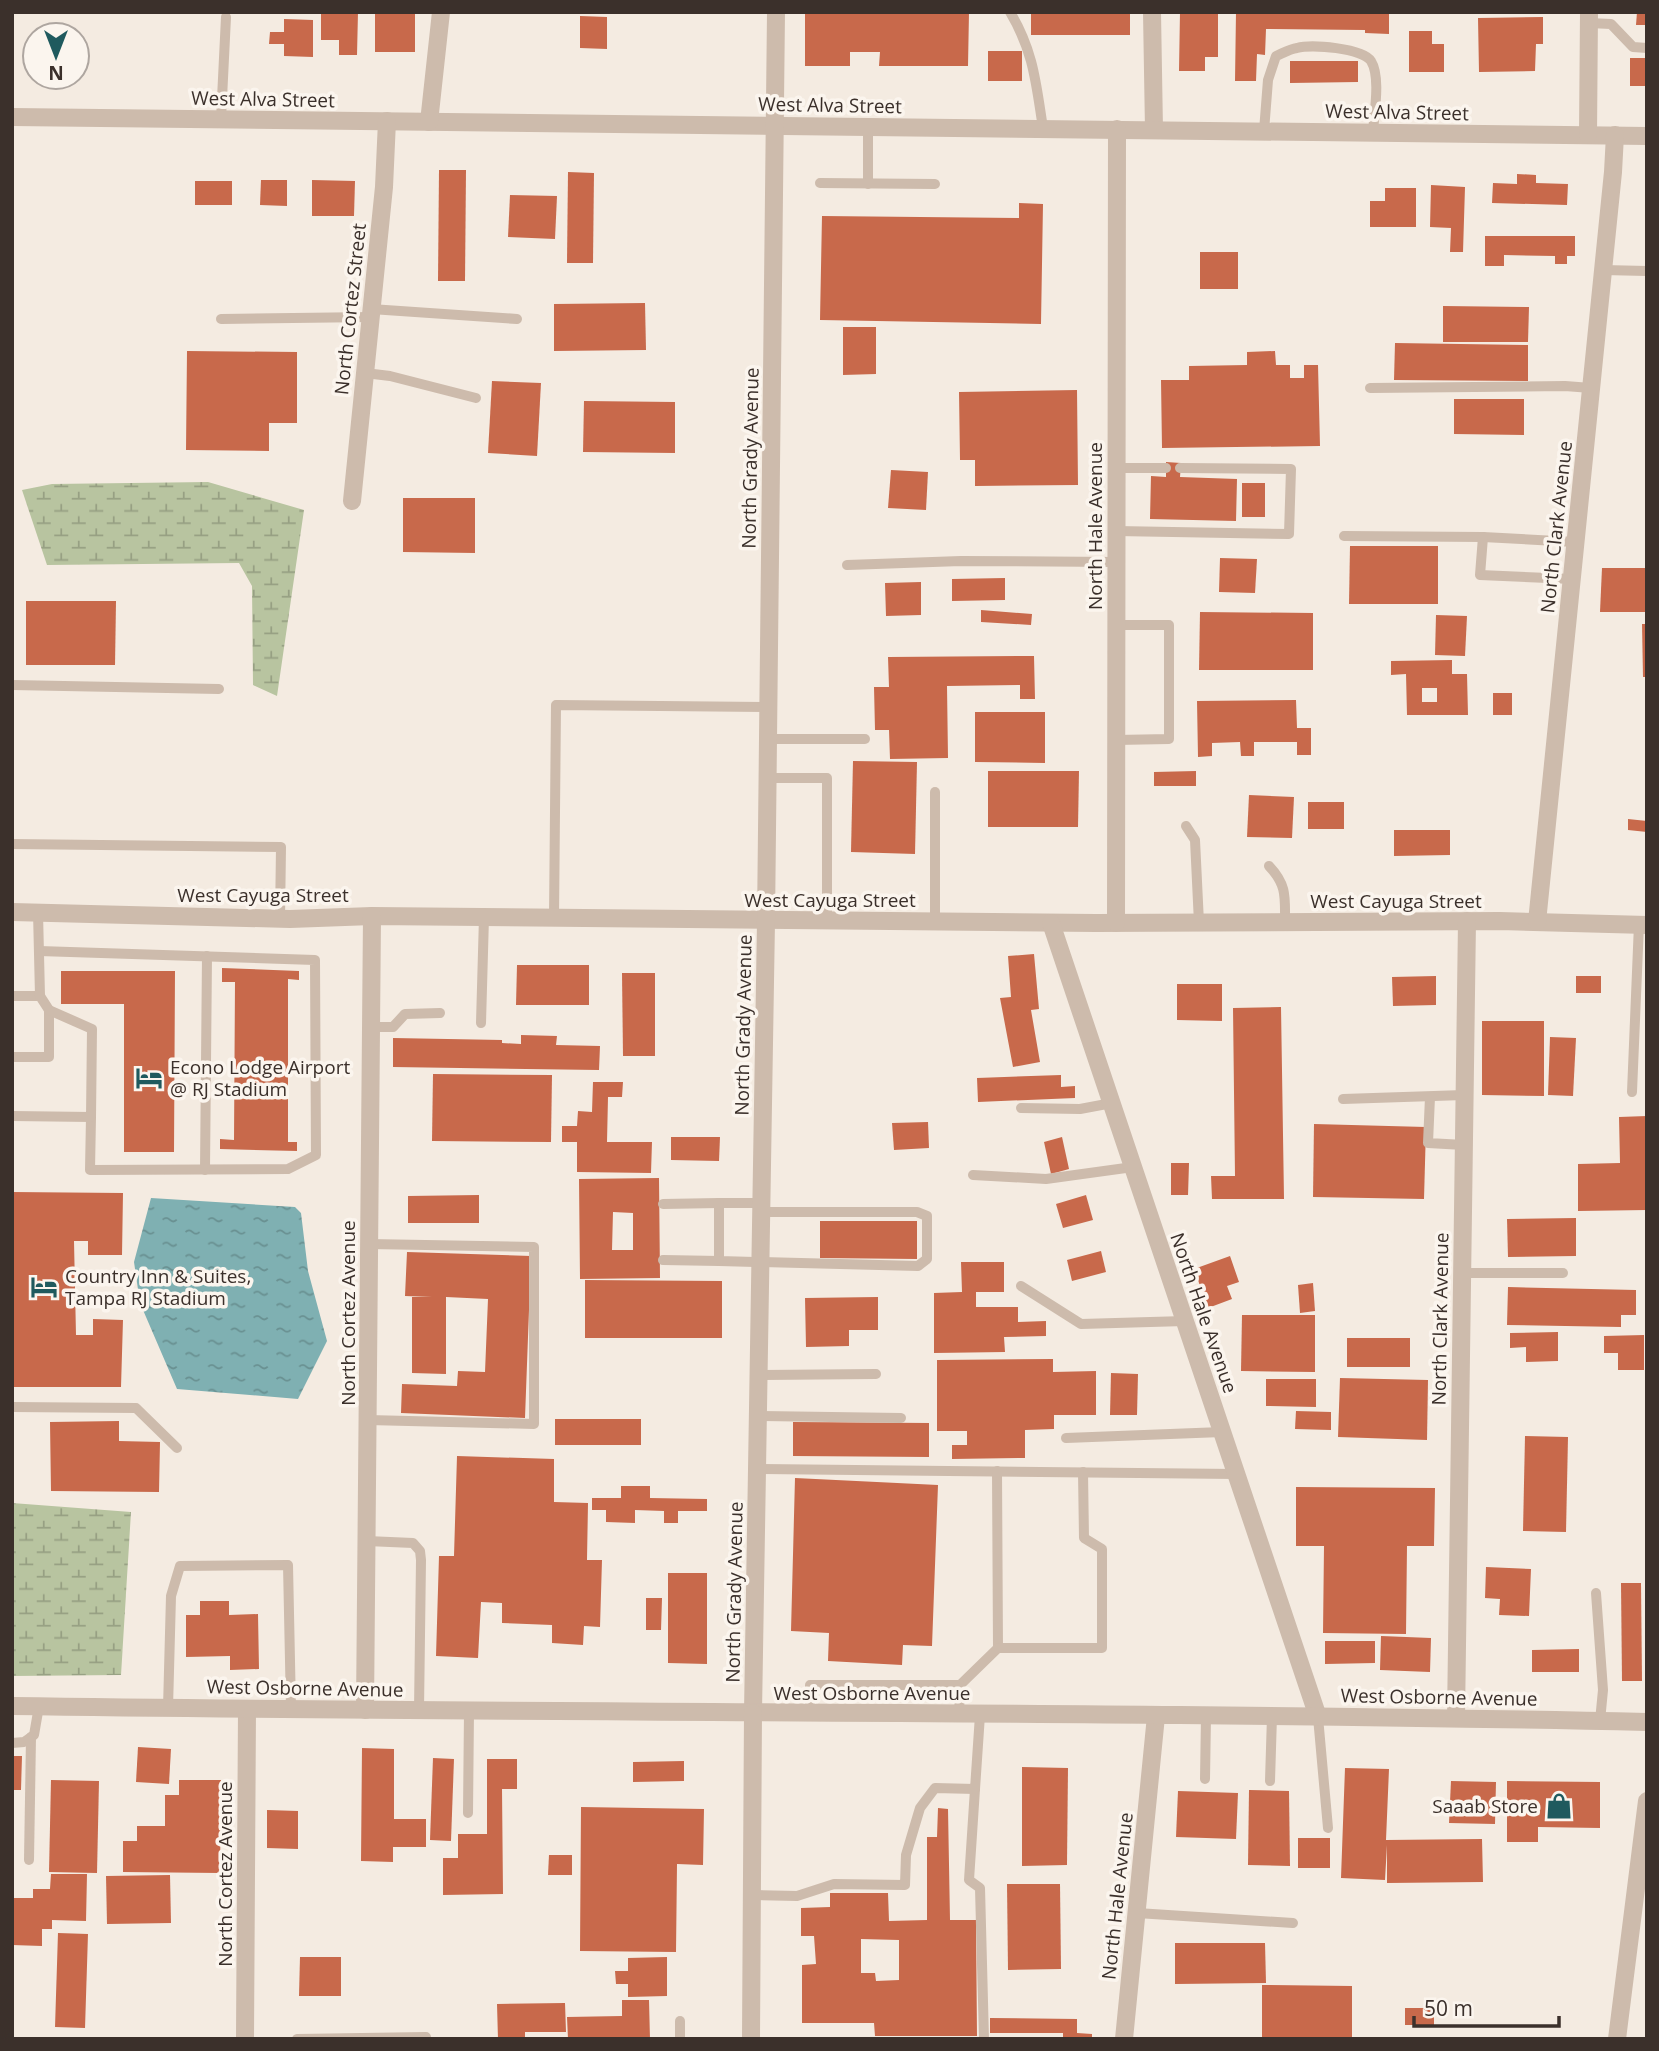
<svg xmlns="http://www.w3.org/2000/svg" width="1659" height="2051" viewBox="0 0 1659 2051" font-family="'Open Sans',sans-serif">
<defs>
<pattern id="wetland-marsh" width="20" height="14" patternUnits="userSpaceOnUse" patternTransform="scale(1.75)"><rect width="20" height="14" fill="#b8c4a0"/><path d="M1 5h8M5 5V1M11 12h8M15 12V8" fill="none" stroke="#97a083"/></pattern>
<pattern id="water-ripples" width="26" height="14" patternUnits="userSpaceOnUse" patternTransform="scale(1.75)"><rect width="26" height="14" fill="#7fb0b2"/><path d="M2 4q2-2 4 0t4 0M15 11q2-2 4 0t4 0" fill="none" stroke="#699091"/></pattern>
</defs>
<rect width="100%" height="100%" fill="#f4ebe1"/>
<g fill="url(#wetland-marsh)">
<polygon points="208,482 304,510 277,696 253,685 252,586 239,563 47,565 22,490 52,484"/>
<polygon points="12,1503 131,1512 121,1675 12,1676"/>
</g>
<polygon fill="url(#water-ripples)" points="151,1198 295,1207 301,1213 308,1271 327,1341 298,1399 177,1389 140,1303 134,1262"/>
<g fill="#c8694b" fill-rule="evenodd">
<polygon points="321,12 358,12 357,55 339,55 339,40 321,40"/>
<rect x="375" y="12" width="40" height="40"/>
<polygon points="805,12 969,12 968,66 879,66 880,52 850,52 850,66 805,66"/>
<rect x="1031" y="12" width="99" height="23"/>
<polygon points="1180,12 1218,12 1218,57 1205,57 1205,71 1179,71"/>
<polygon points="1236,12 1389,12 1389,34 1365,33 1365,30 1266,29 1265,55 1257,54 1256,81 1235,81"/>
<polygon points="1637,12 1647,12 1647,25 1636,25"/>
<polygon points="580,16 607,17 607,49 580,48"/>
<polygon points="1543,17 1543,44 1536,44 1535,71 1479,72 1478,18"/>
<polygon points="284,19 313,20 313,57 284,56 284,44 269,44 270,32 284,32"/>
<polygon points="1409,31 1432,31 1432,44 1444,44 1444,72 1409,72"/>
<rect x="988" y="51" width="34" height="30"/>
<rect x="1630" y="58" width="17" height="28"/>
<polygon points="1290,61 1358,61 1358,82 1290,83"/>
<polygon points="439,170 466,170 465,281 438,281"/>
<polygon points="568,172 594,173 593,263 567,263"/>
<polygon points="1517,174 1536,175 1536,183 1568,184 1567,205 1492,203 1493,183 1517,184"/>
<polygon points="261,180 287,180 287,206 260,205"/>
<polygon points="312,180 355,181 354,216 312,216"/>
<rect x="195" y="181" width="37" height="24"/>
<polygon points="1431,185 1465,187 1463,252 1450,252 1451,228 1430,227"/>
<polygon points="1385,188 1416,188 1416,227 1370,227 1370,201 1385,201"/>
<polygon points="510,195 557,196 555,239 508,237"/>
<polygon points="1019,203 1043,204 1041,324 820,320 822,216 1019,218"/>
<polygon points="1485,236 1575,236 1575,256 1567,256 1567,264 1555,264 1555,256 1504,255 1504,266 1485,266"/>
<rect x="1200" y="252" width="38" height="37"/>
<polygon points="645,303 646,350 554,351 554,304"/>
<polygon points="1443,306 1529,307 1528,342 1443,342"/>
<polygon points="843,327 876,327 876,374 843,375"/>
<polygon points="1395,343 1528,345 1528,381 1394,380"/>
<polygon points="187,351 297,352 297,423 269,423 269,451 186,450"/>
<polygon points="1275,351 1276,365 1290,365 1290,378 1304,378 1304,365 1318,365 1320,446 1162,448 1161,380 1189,380 1189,366 1247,365 1247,352"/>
<polygon points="492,381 541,383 537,456 488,453"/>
<polygon points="1077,390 1078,485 975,486 975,460 960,460 959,392"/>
<polygon points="1454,399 1524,399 1524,435 1454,434"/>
<polygon points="584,401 675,402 675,453 583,452"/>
<polygon points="1166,462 1181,463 1180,477 1237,479 1236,521 1150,519 1151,476 1166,477"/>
<polygon points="891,470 928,472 926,510 888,508"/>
<rect x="1242" y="483" width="23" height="34"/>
<polygon points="403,498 475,498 475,553 403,552"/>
<polygon points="1350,546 1438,546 1438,604 1349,604"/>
<polygon points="1220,558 1257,559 1255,593 1219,592"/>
<polygon points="1602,568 1647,568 1647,612 1600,612"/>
<polygon points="1005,578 1005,600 952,601 952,579"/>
<polygon points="921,582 921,615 886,616 885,583"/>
<polygon points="26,601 116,601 115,665 26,665"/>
<polygon points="981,610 1032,614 1031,625 981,622"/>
<polygon points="1200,612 1313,613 1313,670 1199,670"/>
<polygon points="1436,615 1467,616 1465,656 1435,655"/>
<polygon points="1642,624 1647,624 1647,677 1643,677"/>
<polygon points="1034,656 1035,699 1020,699 1020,685 947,686 948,758 890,759 889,730 875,730 874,687 889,687 888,657"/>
<path d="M 1452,660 L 1452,674 L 1467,674 L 1468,715 L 1407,715 L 1406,674 L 1391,675 L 1391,661 ZM 1422,688 L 1437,688 L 1437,702 L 1422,702 Z"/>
<rect x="1493" y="693" width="19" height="22"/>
<polygon points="1296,700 1297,728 1311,728 1311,755 1297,755 1297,742 1254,742 1254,756 1241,756 1240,742 1212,743 1212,756 1198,757 1197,701"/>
<polygon points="975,712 1045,712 1045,763 975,762"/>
<polygon points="853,761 917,762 915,854 851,852"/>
<polygon points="988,771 1079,771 1078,827 988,827"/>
<polygon points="1196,771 1196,786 1154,786 1154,772"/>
<polygon points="1249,795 1294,797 1292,838 1247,837"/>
<rect x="1308" y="802" width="36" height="27"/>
<polygon points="1628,819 1647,821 1647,832 1628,830"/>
<polygon points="1394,830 1450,830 1450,855 1394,856"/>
<polygon points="1034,954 1039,1009 1031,1010 1040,1062 1013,1067 1000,998 1011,997 1008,956"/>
<polygon points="517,965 589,965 589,1005 516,1005"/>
<polygon points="222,968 299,971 299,980 288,979 288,1142 297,1142 297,1151 220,1149 220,1139 234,1140 235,982 222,982"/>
<polygon points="61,971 175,971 174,1152 124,1152 124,1004 61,1004"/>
<polygon points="622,973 655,973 655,1056 623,1056"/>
<polygon points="1436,976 1436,1005 1393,1006 1392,977"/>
<rect x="1576" y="976" width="25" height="17"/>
<polygon points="1177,984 1222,984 1222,1021 1177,1020"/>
<polygon points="1281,1007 1284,1199 1212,1199 1211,1176 1235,1176 1233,1008"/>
<polygon points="1482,1021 1544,1021 1544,1096 1482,1095"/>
<polygon points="521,1035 557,1036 556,1045 600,1046 599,1070 393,1067 393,1038 502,1040 502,1043 521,1044"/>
<polygon points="1550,1037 1576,1038 1573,1096 1548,1095"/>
<polygon points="433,1074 552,1075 551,1142 432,1141"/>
<polygon points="1061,1075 1061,1087 1075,1086 1075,1098 978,1102 977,1078"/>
<polygon points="593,1082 623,1082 622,1097 608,1097 607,1142 652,1142 651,1173 577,1172 577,1142 562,1142 562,1126 577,1126 578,1111 592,1112"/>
<polygon points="1647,1116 1647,1210 1578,1211 1578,1164 1620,1163 1619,1117"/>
<polygon points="928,1122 929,1148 894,1150 892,1123"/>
<polygon points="1314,1124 1426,1127 1424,1199 1313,1197"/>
<polygon points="671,1137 720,1137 719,1161 671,1160"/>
<polygon points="1062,1137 1069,1169 1051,1174 1044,1142"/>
<polygon points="1171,1163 1189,1163 1188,1195 1171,1195"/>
<path d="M 659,1178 L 660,1278 L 580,1279 L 579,1179 ZM 613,1212 L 633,1213 L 633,1250 L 612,1250 Z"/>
<polygon points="12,1192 123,1193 122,1255 88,1255 88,1241 74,1241 76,1335 93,1335 93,1319 123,1320 121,1387 12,1387"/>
<polygon points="479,1195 479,1223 408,1223 408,1196"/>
<polygon points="1086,1195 1093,1220 1063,1228 1056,1204"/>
<polygon points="1576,1218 1576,1256 1508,1257 1507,1219"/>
<polygon points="820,1221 917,1221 917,1259 820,1258"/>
<polygon points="1101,1251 1106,1272 1072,1281 1067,1260"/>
<polygon points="407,1252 531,1256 525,1418 401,1413 402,1384 457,1386 458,1371 485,1372 488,1299 446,1297 446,1374 412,1373 412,1297 432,1297 405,1296"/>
<polygon points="1230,1256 1239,1282 1227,1286 1232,1299 1208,1308 1194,1269"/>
<polygon points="961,1262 1004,1262 1004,1292 976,1292 976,1307 1018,1307 1018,1322 1046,1321 1046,1336 1004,1337 1005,1352 934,1353 934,1293 962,1292"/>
<polygon points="585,1280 722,1281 722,1338 585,1338"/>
<polygon points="1313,1283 1315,1311 1300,1313 1298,1285"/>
<polygon points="1508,1287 1636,1290 1636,1315 1621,1315 1621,1327 1507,1325"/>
<polygon points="878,1297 878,1330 849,1330 849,1346 806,1347 805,1298"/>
<polygon points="1242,1315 1315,1315 1315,1372 1241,1371"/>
<polygon points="1558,1332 1558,1361 1526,1362 1526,1347 1510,1348 1510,1333"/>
<polygon points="1644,1335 1644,1370 1618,1370 1618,1353 1604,1353 1604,1336"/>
<rect x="1347" y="1338" width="63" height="29"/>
<polygon points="1053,1359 1053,1372 1096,1371 1096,1415 1054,1415 1054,1429 1025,1430 1025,1458 952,1459 952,1445 967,1445 967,1431 937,1431 937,1360"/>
<polygon points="1111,1373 1138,1374 1137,1415 1110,1415"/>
<polygon points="1340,1378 1428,1380 1427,1440 1338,1437"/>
<polygon points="1266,1379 1316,1379 1316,1407 1266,1406"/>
<polygon points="1296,1411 1331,1412 1331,1430 1295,1429"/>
<rect x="555" y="1419" width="86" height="26"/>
<polygon points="119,1421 119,1441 160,1442 159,1492 51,1491 50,1422"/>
<polygon points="793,1422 929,1423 929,1457 793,1456"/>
<polygon points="1525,1436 1568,1437 1566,1532 1523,1531"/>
<polygon points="457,1456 554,1459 554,1502 588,1503 587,1560 602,1560 600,1627 584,1626 583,1645 552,1643 552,1625 502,1623 502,1603 481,1602 478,1658 436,1656 439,1556 454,1556"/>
<polygon points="795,1478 938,1485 932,1646 903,1645 902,1665 828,1661 829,1633 791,1631"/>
<polygon points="621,1486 650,1486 650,1498 707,1499 707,1511 678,1511 678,1523 664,1523 664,1511 635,1510 635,1523 606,1522 606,1510 592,1510 592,1498 621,1498"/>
<polygon points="1296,1487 1435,1488 1434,1546 1407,1546 1406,1634 1323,1633 1324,1546 1296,1546"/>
<polygon points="1486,1567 1531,1569 1529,1616 1499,1615 1500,1599 1485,1598"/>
<polygon points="668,1573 707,1573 707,1664 668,1663"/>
<polygon points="1621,1583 1641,1583 1642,1681 1622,1681"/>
<polygon points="646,1598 662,1598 661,1630 646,1630"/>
<polygon points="200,1601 229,1601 229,1615 258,1614 259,1669 230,1670 230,1656 186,1657 186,1615 200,1615"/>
<polygon points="1381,1636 1431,1638 1430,1672 1380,1670"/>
<polygon points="1325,1641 1375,1641 1375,1663 1325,1664"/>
<polygon points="1579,1649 1579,1672 1532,1672 1532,1650"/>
<polygon points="138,1747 171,1749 169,1784 136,1782"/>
<polygon points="362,1748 394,1749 394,1819 426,1819 426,1847 393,1847 393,1862 361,1861"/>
<polygon points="12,1756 22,1756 21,1790 12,1790"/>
<polygon points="433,1758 454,1759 451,1841 430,1840"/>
<polygon points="487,1759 517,1759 517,1789 502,1789 503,1894 443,1895 443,1858 458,1858 458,1834 487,1834"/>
<polygon points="684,1761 684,1781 633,1782 633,1762"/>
<polygon points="1022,1767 1068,1768 1067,1865 1022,1866"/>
<polygon points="1345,1768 1389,1769 1386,1840 1482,1839 1483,1882 1387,1883 1387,1845 1385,1880 1341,1878"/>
<polygon points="51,1780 99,1781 97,1873 49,1872"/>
<polygon points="179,1780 221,1780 220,1873 123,1872 123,1841 137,1841 137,1826 165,1826 165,1795 179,1795"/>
<polygon points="1451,1781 1496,1782 1495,1824 1449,1823"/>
<polygon points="1507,1781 1600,1782 1600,1828 1538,1827 1538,1842 1507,1842"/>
<polygon points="1249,1790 1289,1791 1290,1866 1248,1865"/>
<polygon points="1178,1791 1238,1793 1236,1839 1176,1837"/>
<polygon points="581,1807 704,1809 703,1865 677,1864 676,1952 580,1951"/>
<path d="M 938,1808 L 948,1809 L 950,1920 L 976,1920 L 977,2036 L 875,2036 L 874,2023 L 802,2023 L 802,1965 L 816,1964 L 814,1936 L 801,1936 L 801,1908 L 830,1907 L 830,1893 L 888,1893 L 889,1921 L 927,1920 L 927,1837 L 937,1837 ZM 861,1939 L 899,1940 L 899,1980 L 876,1981 L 875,1973 L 861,1973 Z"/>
<polygon points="267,1810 298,1811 298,1849 267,1848"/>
<rect x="1298" y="1838" width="32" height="30"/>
<polygon points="549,1855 572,1855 572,1875 548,1875"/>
<polygon points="51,1874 87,1874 86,1921 52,1920 52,1929 42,1929 42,1946 12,1945 12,1898 33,1898 33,1889 50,1889"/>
<polygon points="170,1875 171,1923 107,1924 106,1876"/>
<polygon points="1007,1884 1060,1884 1061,1969 1008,1970"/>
<polygon points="58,1933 88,1934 85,2028 55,2027"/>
<polygon points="1175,1943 1265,1943 1266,1983 1175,1984"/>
<polygon points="300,1957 341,1957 341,1996 299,1996"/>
<polygon points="667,1957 667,1996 628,1997 628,1984 616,1984 615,1971 628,1971 628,1958"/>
<polygon points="1262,1985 1352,1986 1352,2039 1262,2039"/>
<polygon points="622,2000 649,2000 650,2039 568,2039 567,2017 622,2016"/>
<polygon points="565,2003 566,2032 525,2032 525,2039 498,2039 497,2004"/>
<rect x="1405" y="2008" width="29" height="17"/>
<polygon points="990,2018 1077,2019 1077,2033 1092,2034 1092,2039 1063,2039 1063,2033 990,2033"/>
</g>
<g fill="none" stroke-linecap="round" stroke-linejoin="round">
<g stroke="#cdbbac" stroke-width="10">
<path d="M 1010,12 C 1034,52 1036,84 1043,128"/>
<polyline points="1589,23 1611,24 1633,47 1647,48"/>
<polyline points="221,119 226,17"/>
<polyline points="868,127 868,184"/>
<path d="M 1264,131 L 1268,80 L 1276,56 C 1283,53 1290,49 1297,48 C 1311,44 1363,48 1371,61 C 1381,77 1374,114 1373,132"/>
<polyline points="820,183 935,184"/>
<polyline points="1603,270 1647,271"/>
<polyline points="371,309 517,319"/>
<polyline points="221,319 371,317"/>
<polyline points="365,373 390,376 476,398"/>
<polyline points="1370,388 1565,386 1591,388"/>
<polyline points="1116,468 1166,468"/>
<polyline points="1116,531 1289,534 1291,469 1180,468"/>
<polyline points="1344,536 1483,537 1575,542"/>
<polyline points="1483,537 1480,575 1572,579"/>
<polyline points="847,565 961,561 1116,562"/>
<polyline points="1116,625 1169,625 1169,739 1116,740"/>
<polyline points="12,685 219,689"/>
<polyline points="768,739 865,739"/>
<polyline points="768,778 827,778 827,921"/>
<polyline points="935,792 935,922"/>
<polyline points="1186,826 1195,840 1199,923"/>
<polyline points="12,844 281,847 280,919"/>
<path d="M 1269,866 C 1287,885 1285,897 1285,922"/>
<polyline points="554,918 556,705 768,707"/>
<polyline points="39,951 315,960 316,1155 288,1169 90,1170 91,1117"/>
<polyline points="12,996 40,996"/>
<polyline points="481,1023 484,917"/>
<polyline points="371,1027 393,1027 405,1014 440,1013"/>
<polyline points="12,1057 49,1057 49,1010"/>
<polyline points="1632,1092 1639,924"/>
<polyline points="1430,1097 1428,1143 1464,1145"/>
<polyline points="1343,1099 1464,1095"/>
<polyline points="1021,1108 1080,1109 1112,1103"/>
<polyline points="12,1116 91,1117 92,1029 49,1010 40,996 38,912"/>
<polyline points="205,1170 207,956"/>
<polyline points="973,1175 1046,1179 1133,1167"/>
<polyline points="761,1203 719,1203 719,1261 918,1266 927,1259 927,1216 917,1212 761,1212"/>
<polyline points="663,1204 719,1203"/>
<polyline points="663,1260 719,1261"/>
<polyline points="1462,1273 1563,1273"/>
<polyline points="1021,1286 1081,1324 1185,1321"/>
<polyline points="758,1375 876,1374"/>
<polyline points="12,1407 136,1408 177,1448"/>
<polyline points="757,1416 901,1418"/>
<polyline points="368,1420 534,1424 534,1247 369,1244"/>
<polyline points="1066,1438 1222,1432"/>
<polyline points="757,1469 1236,1474"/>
<polyline points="997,1471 998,1648 1102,1648 1102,1549 1084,1538 1083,1472"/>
<polyline points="367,1541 413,1543 420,1551 421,1560 419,1710"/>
<polyline points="1596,1593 1603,1690 1600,1721"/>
<polyline points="960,1685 998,1648"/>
<polyline points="168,1708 171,1596 180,1566 288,1565 291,1709"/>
<polyline points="810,1714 810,1685 960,1685 959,1715"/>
<polyline points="1318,1717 1328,1828"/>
<polyline points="12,1743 24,1742 34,1735 39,1706"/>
<polyline points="1205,1779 1206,1716"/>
<polyline points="1270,1781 1272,1716"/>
<polyline points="975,1789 969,1880 980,1888 984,2039"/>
<polyline points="468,1813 469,1711"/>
<polyline points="29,1860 31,1737"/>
<polyline points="753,1895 797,1896 834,1884 905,1885 906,1855 920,1808 935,1788 975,1789 980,1715"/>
<polyline points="1137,1913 1293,1923"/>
<polyline points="297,2039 426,2037"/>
<polyline points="680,2039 680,2021"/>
</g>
<g stroke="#cdbbac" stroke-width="18">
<polyline points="1152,12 1154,130"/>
<polyline points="12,117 1647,136"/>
<polyline points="429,122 441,12"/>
<polyline points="1588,135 1589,12"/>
<polyline points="352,501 384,187 387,121"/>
<polyline points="12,912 290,919 372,916 1096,923 1500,921 1647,925"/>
<polyline points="1537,922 1613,172 1615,135"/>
<polyline points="1051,923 1318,1717"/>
<polyline points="1116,923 1117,129"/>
<polyline points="365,1710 372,916"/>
<polyline points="753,1713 766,921 776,12"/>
<polyline points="1456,1718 1467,921"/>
<polyline points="245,2039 247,1709"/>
<polyline points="1124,2039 1156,1716"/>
<polyline points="1617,2039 1647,1801"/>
</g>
<g stroke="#cdbbac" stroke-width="18">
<path d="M 12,1706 C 557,1714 1102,1710 1647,1722"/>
<polyline points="751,2039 753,1713"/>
</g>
</g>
<defs>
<g id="hotel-bare" transform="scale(2.1)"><path d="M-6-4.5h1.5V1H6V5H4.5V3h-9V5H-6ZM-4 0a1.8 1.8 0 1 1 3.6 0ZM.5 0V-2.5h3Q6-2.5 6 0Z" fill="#1f5a5e" stroke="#fbf5ee" stroke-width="2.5" paint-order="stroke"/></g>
<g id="shop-bare" transform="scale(2.1)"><path d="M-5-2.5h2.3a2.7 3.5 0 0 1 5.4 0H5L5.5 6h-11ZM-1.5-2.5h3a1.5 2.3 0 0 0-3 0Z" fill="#1f5a5e" stroke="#fbf5ee" stroke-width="2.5" paint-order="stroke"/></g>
</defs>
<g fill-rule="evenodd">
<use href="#hotel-bare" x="149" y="1078"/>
<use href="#hotel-bare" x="44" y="1287"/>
<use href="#shop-bare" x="1559" y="1806"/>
</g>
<g text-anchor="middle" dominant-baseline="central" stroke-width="7" stroke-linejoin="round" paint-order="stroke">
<g font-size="19" fill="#3b302b" stroke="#fbf5ee">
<text transform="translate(263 99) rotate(1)">West Alva Street</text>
<text transform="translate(830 105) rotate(1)">West Alva Street</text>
<text transform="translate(1397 112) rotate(1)">West Alva Street</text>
<text transform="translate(350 309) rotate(-84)">North Cortez Street</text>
<text transform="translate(750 458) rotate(-89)">North Grady Avenue</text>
<text transform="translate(1095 526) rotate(-90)">North Hale Avenue</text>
<text transform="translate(1556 527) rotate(-84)">North Clark Avenue</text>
<text x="263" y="895">West Cayuga Street</text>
<text x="830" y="900">West Cayuga Street</text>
<text x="1396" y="901">West Cayuga Street</text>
<text transform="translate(743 1025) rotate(-89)">North Grady Avenue</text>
<text transform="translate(348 1313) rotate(-90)">North Cortez Avenue</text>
<text transform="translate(1204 1313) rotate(71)">North Hale Avenue</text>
<text transform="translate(1440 1319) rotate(-89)">North Clark Avenue</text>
<text transform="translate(734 1592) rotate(-89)">North Grady Avenue</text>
<text transform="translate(305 1688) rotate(1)">West Osborne Avenue</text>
<text x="872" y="1693">West Osborne Avenue</text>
<text transform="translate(1439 1697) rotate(1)">West Osborne Avenue</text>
<text transform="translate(225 1874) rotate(-90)">North Cortez Avenue</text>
<text transform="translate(1117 1896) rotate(-84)">North Hale Avenue</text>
</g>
<g font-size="19" fill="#3b302b" stroke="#fbf5ee" text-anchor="start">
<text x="170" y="1067">Econo Lodge Airport<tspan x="170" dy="22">@ RJ Stadium</tspan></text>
<text x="65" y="1276">Country Inn &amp; Suites,<tspan x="65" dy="22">Tampa RJ Stadium</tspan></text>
<text x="1538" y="1806" text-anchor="end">Saaab Store</text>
</g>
</g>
<rect width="1659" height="2051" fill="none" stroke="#3b302b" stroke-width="28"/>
<g transform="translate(56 56) rotate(180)"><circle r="33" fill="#fbf5ee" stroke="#aea6a0" stroke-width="2"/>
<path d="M0-5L12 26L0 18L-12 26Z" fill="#1f5a5e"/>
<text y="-10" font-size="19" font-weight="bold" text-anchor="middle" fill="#3b302b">N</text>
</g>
<path d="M1414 2016v10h145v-10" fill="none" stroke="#3b302b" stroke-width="3.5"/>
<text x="1424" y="2016" font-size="21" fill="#3b302b" stroke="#fbf5ee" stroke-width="5" paint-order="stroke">50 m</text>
</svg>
